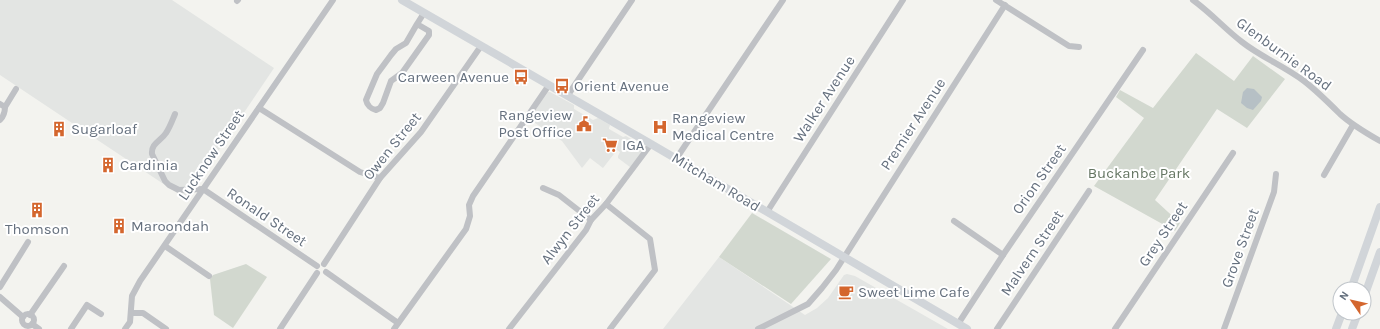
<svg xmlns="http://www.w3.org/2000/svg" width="1380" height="329" viewBox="0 0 1380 329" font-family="Karla,sans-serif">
<rect width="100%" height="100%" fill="#f3f3ef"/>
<g fill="#e3e5e3">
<polygon points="0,0 172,0 274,68 186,199 0,75"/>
<polygon points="548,92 550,92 574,105 574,109 593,120 598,118 610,125 609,128 609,129 623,137 626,136 641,145 643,148 642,152 630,167 618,158 618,156 620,152 617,150 603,168 590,158 582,168 562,141 529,119"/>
<polygon points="719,257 805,315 817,308 828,298 844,275 847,274 855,276 948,329 663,329"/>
</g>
<g fill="#d2d8cf">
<polygon points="1196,53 1234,81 1253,56 1285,79 1247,128 1217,109 1155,200 1180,223 1175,231 1094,186 1144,118 1116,97 1120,90 1153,108"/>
<polygon points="752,213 831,259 791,304 719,257"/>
<polygon points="246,264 267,277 233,328 214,315 210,279 213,275"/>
</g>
<polygon fill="#b6c0c5" points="1247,88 1254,89 1262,97 1261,101 1253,110 1247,108 1241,103 1243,92"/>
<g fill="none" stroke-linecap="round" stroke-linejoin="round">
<g stroke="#bfc1c5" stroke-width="6">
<polyline points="996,0 1069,46 1079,47"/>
<path d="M 1193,0 C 1211,13 1225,29 1242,42 C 1261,57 1284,66 1304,81 C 1317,91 1328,102 1340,114 C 1352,125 1366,133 1380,141"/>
<polyline points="237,1 238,0"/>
<path d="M 417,24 L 406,43 L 396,49 L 391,55 L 377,74 L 366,100 C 367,105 371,109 376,110 L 380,108 L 383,103 L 391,81 L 402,73 L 429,35 L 429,31 L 417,24 L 424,13"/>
<polyline points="568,95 632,0"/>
<path d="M 0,104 L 5,107 C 5,113 4,116 0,120"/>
<polyline points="5,107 16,89"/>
<polyline points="259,108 360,172 380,178"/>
<path d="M 175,114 C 172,121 170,127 166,133 C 161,141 151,143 152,154 L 165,181 L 169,185 L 179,190 L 203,189 L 317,266"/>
<polyline points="676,159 783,0"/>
<polyline points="1324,175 1353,125"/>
<polyline points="543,188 559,195 591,220"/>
<polyline points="606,204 650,239 655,270 610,329"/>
<polyline points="767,212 903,0"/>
<polyline points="954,221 1003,255"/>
<polyline points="165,246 209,276"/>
<polyline points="324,264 380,178 421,132 481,46"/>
<polyline points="326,272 398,323"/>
<polyline points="0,287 28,242"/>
<polyline points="0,297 23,317"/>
<polyline points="131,313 143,313 166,329"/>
<circle cx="28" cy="320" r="6"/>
<polyline points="30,315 64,266"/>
<polyline points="32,324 39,329"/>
<polyline points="958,324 1003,255 1143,50"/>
<polyline points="71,329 87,305 101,314"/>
<polyline points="125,329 130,322 132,296 140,281 333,0"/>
<polyline points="280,329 317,273"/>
<polyline points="394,329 466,229 470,216 469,205 473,196 549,85"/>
<polyline points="509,329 586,230 591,220 606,204 651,144"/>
<polyline points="758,329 808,304 822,288 836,270 1005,5"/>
<polyline points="997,329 1089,191"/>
<polyline points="1115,329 1233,153"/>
<polyline points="1224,329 1274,192 1276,174"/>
</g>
<g stroke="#d1d5d9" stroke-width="8">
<polyline points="402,0 651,144 967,329"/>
<polyline points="1351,289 1380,207"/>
<polyline points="1364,297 1380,252"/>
<polyline points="1336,329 1342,313"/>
<polyline points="1352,329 1358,313"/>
</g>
</g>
<defs>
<g id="bus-bare" transform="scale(1.2)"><path d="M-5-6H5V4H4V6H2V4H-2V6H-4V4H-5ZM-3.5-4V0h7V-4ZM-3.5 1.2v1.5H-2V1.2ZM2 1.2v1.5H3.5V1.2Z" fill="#d4662e" stroke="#fff" stroke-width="2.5" paint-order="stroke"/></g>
<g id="civic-bare" transform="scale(1.2)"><path d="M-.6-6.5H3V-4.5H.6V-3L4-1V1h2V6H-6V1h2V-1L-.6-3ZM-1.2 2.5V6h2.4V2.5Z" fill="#d4662e" stroke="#fff" stroke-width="2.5" paint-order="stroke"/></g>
<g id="hospital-bare" transform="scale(1.2)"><path d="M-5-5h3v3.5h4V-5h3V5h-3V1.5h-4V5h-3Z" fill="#d4662e" stroke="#fff" stroke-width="2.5" paint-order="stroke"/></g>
<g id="building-bare" transform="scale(1.2)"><path d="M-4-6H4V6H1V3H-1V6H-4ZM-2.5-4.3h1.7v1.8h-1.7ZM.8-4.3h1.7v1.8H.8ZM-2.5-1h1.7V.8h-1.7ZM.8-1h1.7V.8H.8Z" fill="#d4662e" stroke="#fff" stroke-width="2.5" paint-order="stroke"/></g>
<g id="supermarket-bare" transform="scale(1.2)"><path d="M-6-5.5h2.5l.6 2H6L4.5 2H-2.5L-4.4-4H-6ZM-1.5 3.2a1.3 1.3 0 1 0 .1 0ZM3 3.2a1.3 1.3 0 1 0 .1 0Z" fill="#d4662e" stroke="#fff" stroke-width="2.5" paint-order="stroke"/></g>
<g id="cafe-bare" transform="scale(1.2)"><path d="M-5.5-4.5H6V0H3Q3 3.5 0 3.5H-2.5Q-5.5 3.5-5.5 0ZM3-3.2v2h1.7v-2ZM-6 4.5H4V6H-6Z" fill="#d4662e" stroke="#fff" stroke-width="2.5" paint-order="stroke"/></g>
</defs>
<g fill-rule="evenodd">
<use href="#bus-bare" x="521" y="77"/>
<use href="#bus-bare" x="562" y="86"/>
<use href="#civic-bare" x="584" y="124"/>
<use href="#hospital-bare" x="660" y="127"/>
<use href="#building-bare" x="59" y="129"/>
<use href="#supermarket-bare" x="610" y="145"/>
<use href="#building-bare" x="108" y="165"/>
<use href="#building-bare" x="37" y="210"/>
<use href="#building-bare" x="119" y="226"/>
<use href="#cafe-bare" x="846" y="292"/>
</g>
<g text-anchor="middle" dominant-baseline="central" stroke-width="4" stroke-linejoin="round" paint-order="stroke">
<g font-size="15" fill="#65707e" stroke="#fff">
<text transform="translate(1284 54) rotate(36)">Glenburnie Road</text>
<text transform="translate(824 99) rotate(-57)">Walker Avenue</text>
<text transform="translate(913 124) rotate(-57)">Premier Avenue</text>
<text transform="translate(392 146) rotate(-51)">Owen Street</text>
<text transform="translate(211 155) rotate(-56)">Lucknow Street</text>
<text transform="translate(1039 179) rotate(-55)">Orion Street</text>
<text transform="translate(716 182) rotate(31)">Mitcham Road</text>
<text transform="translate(267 217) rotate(34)">Ronald Street</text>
<text transform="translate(570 229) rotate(-52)">Alwyn Street</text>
<text transform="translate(1163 234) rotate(-56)">Grey Street</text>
<text transform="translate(1240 248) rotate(-70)">Grove Street</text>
<text transform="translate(1032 253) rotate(-56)">Malvern Street</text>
</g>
<g font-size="15" fill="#65707e" stroke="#fff" text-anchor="start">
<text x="509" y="77" text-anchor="end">Carween Avenue</text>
<text x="574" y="86">Orient Avenue</text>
<text x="572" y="115" text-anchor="end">Rangeview<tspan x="572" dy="17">Post Office</tspan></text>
<text x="672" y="118">Rangeview<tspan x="672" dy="17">Medical Centre</tspan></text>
<text x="71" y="129">Sugarloaf</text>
<text x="622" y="145">IGA</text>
<text x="120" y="165">Cardinia</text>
<text x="131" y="226">Maroondah</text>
<text x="37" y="229" text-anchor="middle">Thomson</text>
<text x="858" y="292">Sweet Lime Cafe</text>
</g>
<g font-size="15" fill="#657663" stroke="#fff">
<text x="1139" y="173">Buckanbe Park</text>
</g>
</g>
<g transform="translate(1352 301) rotate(304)"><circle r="19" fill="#ffffff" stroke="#c1c6cb"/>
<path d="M0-3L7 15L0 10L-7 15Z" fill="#d4662e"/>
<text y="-6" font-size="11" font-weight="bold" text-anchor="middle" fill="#65707e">N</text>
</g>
</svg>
